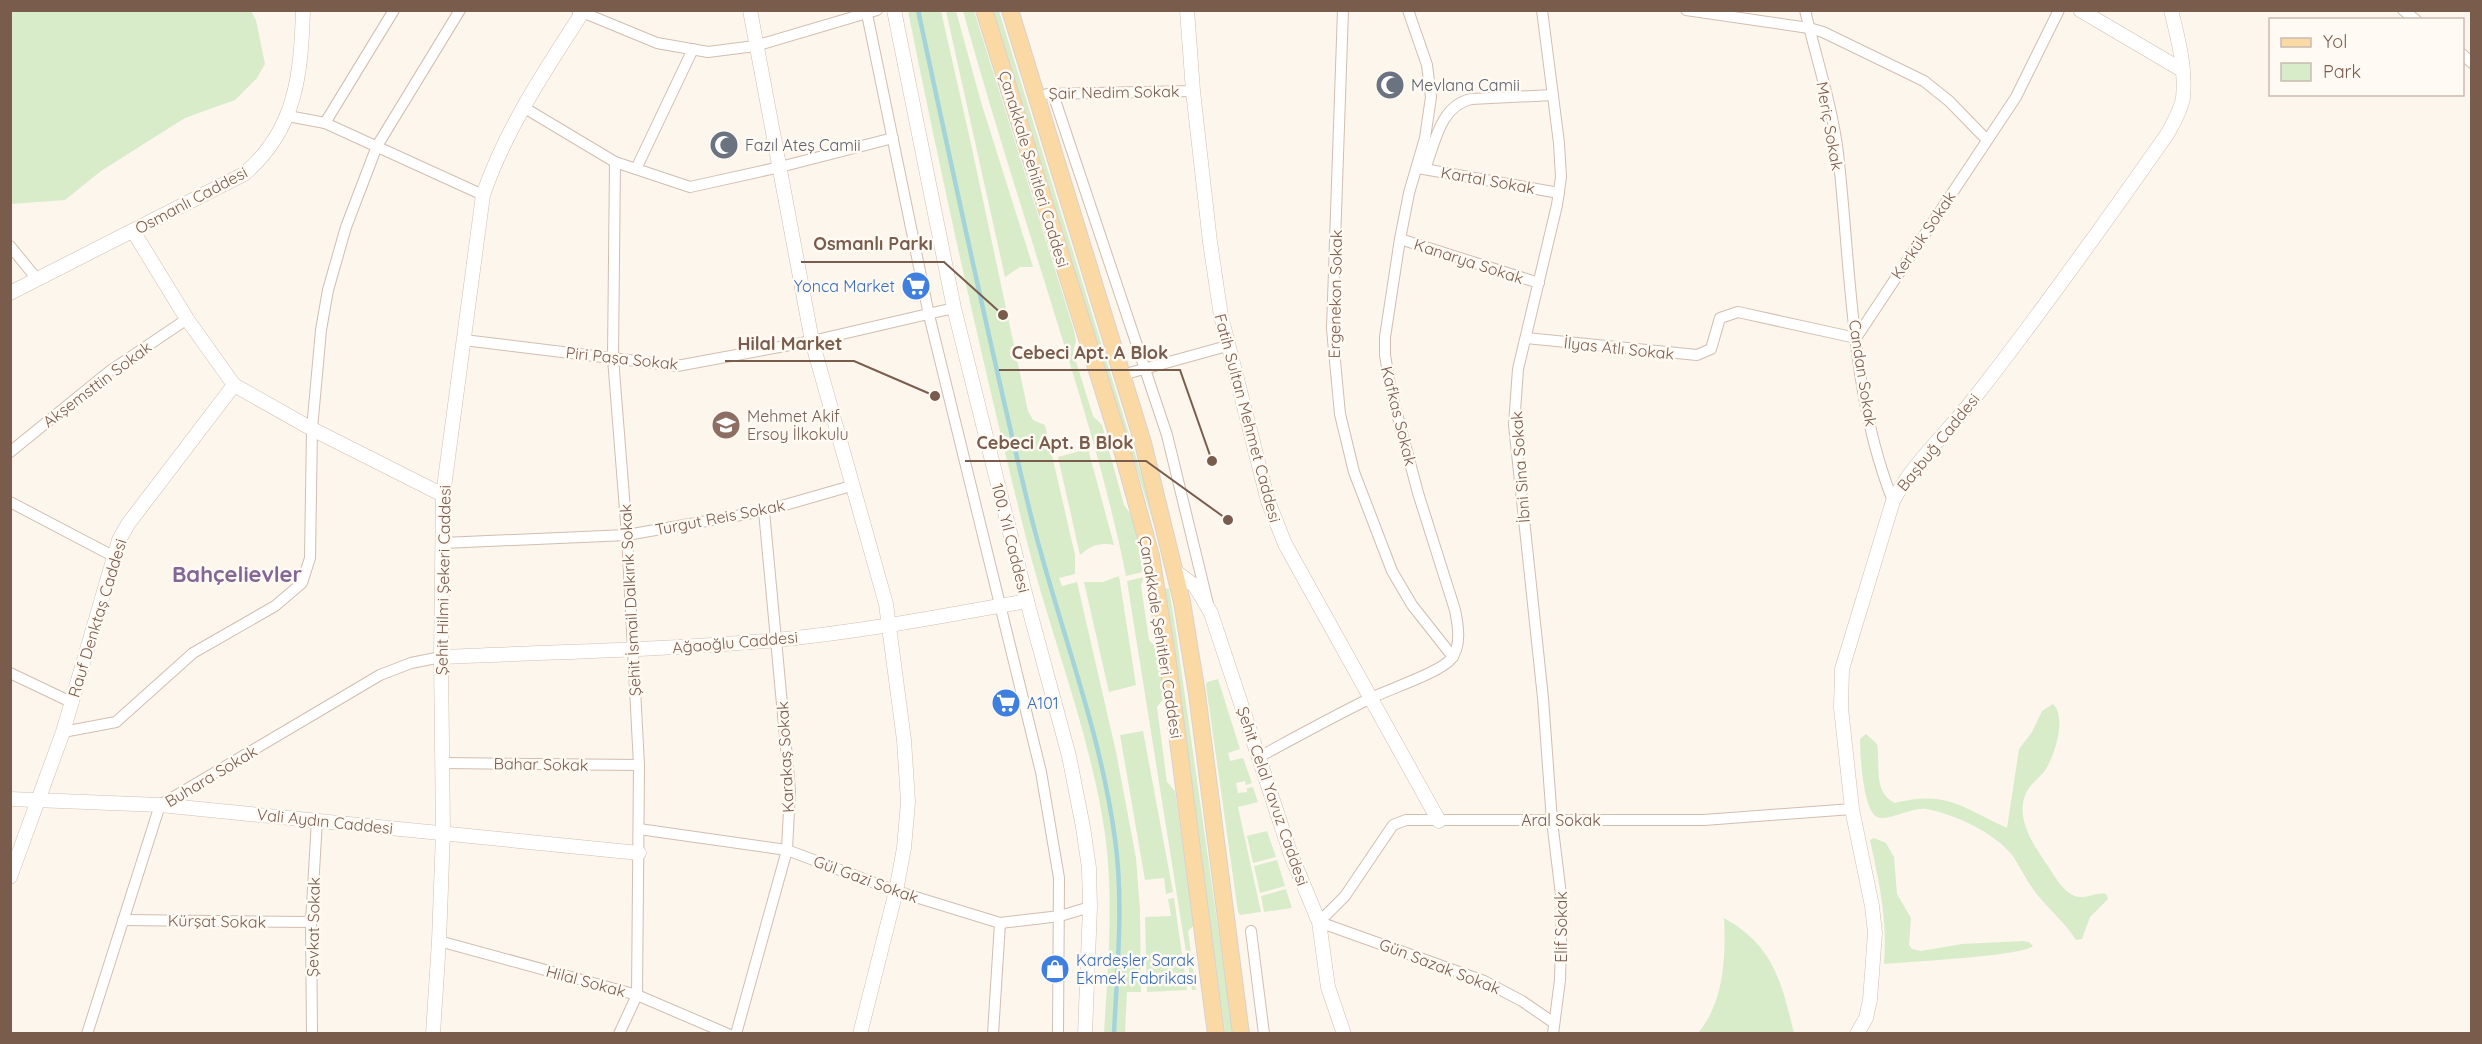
<svg xmlns="http://www.w3.org/2000/svg" width="2482" height="1044" viewBox="0 0 2482 1044" font-family="Quicksand,sans-serif">
<rect width="100%" height="100%" fill="#fdf6ec"/>
<g fill="#d8ecc9">
<polygon points="11,10 251,11 256,20 265,64 257,78 235,100 185,118 101,171 65,200 11,204"/>
<path d="M 908,11 L 941,11 L 971,144 L 1028,411 L 1033,420 L 1045,425 L 1075,555 L 1075,574 L 1059,578 L 1062,586 L 1077,582 L 1116,752 L 1136,858 L 1140,910 L 1141,992 L 1127,992 L 1125,1033 L 1104,1033 C 1108,966 1114,901 1105,834 C 1090,731 1050,635 1025,534 C 982,361 943,186 908,11 Z"/>
<polygon points="946,11 956,11 981,102 1033,267 1020,267 1005,277"/>
<path d="M 963,11 L 974,11 L 1074,330 L 1076,341 L 1073,352 L 1093,416 L 1102,425 L 1124,505 L 1133,517 L 1143,572 L 1126,576 C 1108,486 1081,399 1054,312 C 1023,212 991,112 963,11 Z"/>
<polygon points="993,11 999,11 1156,522 1153,522 1108,377 1103,367"/>
<path d="M 1088,449 L 1114,545 C 1100,542 1091,545 1080,555 L 1058,457 Z"/>
<polygon points="1119,576 1136,685 1109,692 1084,582 1103,582"/>
<polygon points="1144,577 1141,585 1149,640 1158,650 1164,698 1157,707 1167,782 1175,791 1194,925 1188,931 1196,990 1192,990 1127,581"/>
<polygon points="1165,588 1169,589 1175,626 1233,1033 1225,1033"/>
<polygon points="1218,679 1240,749 1228,753 1230,761 1243,758 1252,783 1246,785 1245,781 1236,783 1238,793 1247,792 1247,788 1253,787 1258,802 1238,807 1261,912 1240,915 1238,912 1206,685 1207,682"/>
<path d="M 2053,704 C 2067,717 2055,754 2046,769 C 2041,777 2030,784 2026,793 C 2014,819 2036,849 2050,869 C 2056,879 2066,895 2079,897 C 2088,898 2098,892 2106,894 L 2108,899 L 2090,917 L 2082,939 L 2076,940 C 2066,924 2053,913 2040,898 C 2029,886 2022,870 2013,856 C 1995,833 1955,814 1926,809 C 1911,807 1888,822 1877,817 C 1863,810 1860,754 1860,739 L 1866,734 L 1877,744 C 1881,764 1872,792 1895,803 C 1948,790 1962,808 2007,828 L 2019,749 L 2032,732 L 2042,711 Z"/>
<polygon points="1143,731 1173,892 1166,894 1164,878 1145,880 1120,735"/>
<polygon points="1267,831 1276,857 1253,863 1247,836"/>
<path d="M 1874,838 L 1886,843 L 1894,857 L 1897,894 L 1911,918 L 1909,945 L 1912,949 L 1921,951 L 1962,944 L 2023,941 L 2029,942 L 2033,946 C 2023,956 1906,962 1884,964 C 1888,921 1879,882 1870,840 Z"/>
<polygon points="1277,860 1285,886 1260,893 1254,866"/>
<polygon points="1286,889 1292,908 1264,912 1261,896"/>
<polygon points="1174,898 1187,990 1147,992 1145,917 1171,916 1168,899"/>
<path d="M 1724,918 C 1774,946 1781,981 1794,1033 L 1698,1033 C 1724,1003 1726,956 1724,918 Z"/>
</g>
<g fill="none" stroke-linecap="round" stroke-linejoin="round">
<path stroke="#a5d3da" stroke-width="4.5" d="M 918,10 C 954,177 989,343 1029,508 C 1056,619 1100,726 1115,839 C 1124,904 1117,969 1114,1034"/>
<g stroke="#d1beb0" stroke-width="12">
<g id="minor">
<polyline points="577,10 657,43 708,52 755,46 877,10"/>
<polyline points="1343,10 1332,329 1340,414 1354,472 1392,571 1412,605 1453,657"/>
<polyline points="1542,10 1559,143 1561,177 1557,205 1518,369 1514,425 1543,698 1552,821 1562,903 1560,980 1553,1034"/>
<polyline points="1686,10 1809,28 1823,32 1924,81 1949,101 1987,140"/>
<path d="M 1805,10 C 1816,58 1832,105 1838,153 C 1851,267 1850,394 1893,501"/>
<polyline points="2403,10 2416,20"/>
<polyline points="867,14 929,315 1041,772 1059,878 1058,1034"/>
<polyline points="2462,54 2472,63"/>
<polyline points="1047,94 1193,91"/>
<polyline points="1053,94 1167,435 1208,604"/>
<polyline points="523,107 615,162 690,187 780,167 893,138"/>
<polyline points="288,116 325,123 483,195"/>
<polyline points="325,123 394,10"/>
<polyline points="615,162 613,358 627,535 639,765 637,995 619,1034"/>
<polyline points="1418,168 1559,193"/>
<polyline points="636,169 693,49"/>
<path d="M 1425,169 C 1435,143 1440,106 1471,99 L 1553,95"/>
<polyline points="1400,239 1539,283"/>
<polyline points="10,246 37,279"/>
<polyline points="1526,338 1697,355 1711,349 1720,318 1738,312 1856,338 2016,97 2059,10"/>
<polyline points="464,340 677,366 812,341 954,308"/>
<polyline points="1122,375 1227,346"/>
<polyline points="10,452 110,371 187,319"/>
<polyline points="10,502 113,556"/>
<polyline points="443,543 627,535 764,511 851,486"/>
<polyline points="10,673 71,702"/>
<polyline points="63,732 116,722 193,653 275,606 302,583 310,558 312,429 321,330 328,290 346,227 377,146 460,10"/>
<path d="M 1259,757 C 1296,737 1332,717 1369,699 C 1389,689 1439,673 1451,659 C 1462,646 1458,625 1455,610 L 1418,493 L 1391,391 L 1385,355 L 1385,337 L 1400,239 L 1409,193 L 1425,138 L 1431,97 L 1427,65 L 1408,10"/>
<polyline points="443,763 639,765"/>
<polyline points="639,829 787,850 896,891 1000,923 1060,916 1090,907"/>
<polyline points="123,920 311,922"/>
<polyline points="1319,922 1345,896 1393,825 1406,820 1704,820 1852,809"/>
<polyline points="1319,922 1484,981 1522,1001 1554,1023"/>
<polyline points="1251,931 1264,1034"/>
<polyline points="439,941 637,995 728,1034"/>
<polyline points="87,1034 160,805 380,675 411,663 441,657"/>
<polyline points="312,1034 311,922 317,820"/>
<polyline points="736,1034 787,850 790,790 764,511"/>
<polyline points="993,1034 1000,923"/>
</g>
</g>
<g stroke="#d1beb0" stroke-width="15">
<g id="tertiary">
<polyline points="750,10 812,341 886,604 904,740 908,802 904,848 896,891 860,1034"/>
<polyline points="894,10 954,308 1027,601 1069,756 1083,827 1089,868 1090,907 1085,1034"/>
<polyline points="1187,10 1193,91 1210,242 1221,316 1268,501 1285,544 1439,821"/>
<polyline points="2080,10 2182,70"/>
<polyline points="133,231 187,319 234,385 312,429 443,495"/>
<path d="M 10,293 L 244,174 C 296,130 301,75 303,10"/>
<polyline points="1175,571 1195,586 1211,613 1291,855 1319,922 1328,987 1344,1034"/>
<path d="M 441,657 C 552,652 664,650 776,640 C 860,632 943,616 1027,601"/>
<polyline points="10,799 160,805 639,853"/>
<polyline points="10,877 63,732 119,540 128,524 234,385"/>
<path d="M 433,1034 L 439,941 L 443,833 L 441,657 L 443,495 L 483,195 C 506,128 546,69 584,10"/>
<path d="M 1857,1034 L 1866,1018 L 1870,1000 L 1875,933 L 1872,906 L 1852,809 L 1841,708 L 1842,669 L 1893,501 C 1913,463 1945,435 1972,401 C 2040,314 2105,223 2168,133 C 2174,122 2181,110 2183,98 C 2186,69 2178,38 2171,10"/>
</g>
</g>
<g stroke="#dad1cd" stroke-width="18">
<g id="primary">
<polyline points="984,10 1122,450 1151,556 1167,656 1216,1034"/>
<polyline points="1010,10 1143,443 1182,602 1197,694 1241,1034"/>
</g>
</g>
<use href="#minor" stroke="#fff" stroke-width="10"/>
<use href="#tertiary" stroke="#fff" stroke-width="14"/>
<use href="#primary" stroke="#fbd9a5" stroke-width="16"/>
</g>
<defs>
<g id="mosque-disc" transform="scale(1.5)"><circle r="9.5" fill="#6b7280" stroke="#fffaf3"/><path d="M3.5-4.9A6 6 0 1 0 3.5 4.9A5 5 0 1 1 3.5-4.9Z" fill="#fff"/></g>
<g id="supermarket-disc" transform="scale(1.5)"><circle r="9.5" fill="#3f7fe0" stroke="#fffaf3"/><path d="M-6-5.5h2.5l.6 2H6L4.5 2H-2.5L-4.4-4H-6ZM-1.5 3.2a1.3 1.3 0 1 0 .1 0ZM3 3.2a1.3 1.3 0 1 0 .1 0Z" fill="#fff"/></g>
<g id="school-disc" transform="scale(1.5)"><circle r="9.5" fill="#8d6e63" stroke="#fffaf3"/><path d="M0-5L7-2L0 1L-7-2ZM-4 1L0 2.5L4 1V4Q0 6-4 4Z" fill="#fff"/></g>
<g id="shop-disc" transform="scale(1.5)"><circle r="9.5" fill="#3f7fe0" stroke="#fffaf3"/><path d="M-5-2.5h2.3a2.7 3.5 0 0 1 5.4 0H5L5.5 6h-11ZM-1.5-2.5h3a1.5 2.3 0 0 0-3 0Z" fill="#fff"/></g>
</defs>
<g fill-rule="evenodd">
<use href="#mosque-disc" x="1390" y="85"/>
<use href="#mosque-disc" x="724" y="145"/>
<use href="#supermarket-disc" x="916" y="286"/>
<use href="#school-disc" x="726" y="425"/>
<use href="#supermarket-disc" x="1006" y="703"/>
<use href="#shop-disc" x="1055" y="969"/>
</g>
<g text-anchor="middle" dominant-baseline="central" stroke-width="5" stroke-linejoin="round" paint-order="stroke">
<g font-size="16" fill="#5b616d" stroke="#fffaf3" text-anchor="start">
<text x="1411" y="85">Mevlana Camii</text>
<text x="745" y="145">Fazıl Ateş Camii</text>
</g>
<g font-size="16" fill="#7a5c4d" stroke="#fffaf3">
<text transform="translate(1114 92) rotate(-1)">Şair Nedim Sokak</text>
<text transform="translate(1830 126) rotate(80)">Meriç Sokak</text>
<text transform="translate(1034 169) rotate(73)">Çanakkale Şehitleri Caddesi</text>
<text transform="translate(1488 180) rotate(10)">Kartal Sokak</text>
<text transform="translate(191 200) rotate(-28)">Osmanlı Caddesi</text>
<text transform="translate(1923 235) rotate(-56)">Kerkük Sokak</text>
<text transform="translate(1469 261) rotate(18)">Kanarya Sokak</text>
<text transform="translate(1335 294) rotate(-89)">Ergenekon Sokak</text>
<text transform="translate(1619 348) rotate(6)">İlyas Atlı Sokak</text>
<text transform="translate(622 358) rotate(6)">Piri Paşa Sokak</text>
<text transform="translate(1863 373) rotate(81)">Candan Sokak</text>
<text transform="translate(97 384) rotate(-37)">Akşemsttin Sokak</text>
<text transform="translate(1399 416) rotate(76)">Kafkas Sokak</text>
<text transform="translate(1248 418) rotate(75)">Fatih Sultan Mehmet Caddesi</text>
<text transform="translate(1938 442) rotate(-51)">Başbuğ Caddesi</text>
<text transform="translate(1520 467) rotate(-94)">İbni Sina Sokak</text>
<text transform="translate(720 517) rotate(-11)">Turgut Reis Sokak</text>
<text transform="translate(1011 538) rotate(76)">100. Yıl Caddesi</text>
<text transform="translate(443 580) rotate(-89)">Şehit Hilmi Şekeri Caddesi</text>
<text transform="translate(630 600) rotate(-93)">Şehit İsmail Dalkırık Sokak</text>
<text transform="translate(97 618) rotate(-73)">Rauf Denktaş Caddesi</text>
<text transform="translate(1161 637) rotate(81)">Çanakkale Şehitleri Caddesi</text>
<text transform="translate(735 642) rotate(-5)">Ağaoğlu Caddesi</text>
<text transform="translate(785 757) rotate(-93)">Karakaş Sokak</text>
<text transform="translate(541 764) rotate(1)">Bahar Sokak</text>
<text transform="translate(211 776) rotate(-31)">Buhara Sokak</text>
<text transform="translate(1273 796) rotate(71)">Şehit Celal Yavuz Caddesi</text>
<text x="1561" y="820">Aral Sokak</text>
<text transform="translate(325 821) rotate(6)">Vali Aydın Caddesi</text>
<text transform="translate(866 879) rotate(20)">Gül Gazi Sokak</text>
<text transform="translate(217 921) rotate(1)">Kürşat Sokak</text>
<text transform="translate(313 927) rotate(-89)">Şevkat Sokak</text>
<text transform="translate(1561 927) rotate(-90)">Elif Sokak</text>
<text transform="translate(1440 966) rotate(21)">Gün Sazak Sokak</text>
<text transform="translate(586 981) rotate(15)">Hilal Sokak</text>
</g>
<g font-size="16" fill="#366cbe" stroke="#fffaf3" text-anchor="start">
<text x="895" y="286" text-anchor="end">Yonca Market</text>
<text x="1027" y="703">A101</text>
<text x="1076" y="960">Kardeşler Sarak<tspan x="1076" dy="18">Ekmek Fabrikası</tspan></text>
</g>
<g font-size="16" fill="#785e54" stroke="#fffaf3" text-anchor="start">
<text x="747" y="416">Mehmet Akif<tspan x="747" dy="18">Ersoy İlkokulu</tspan></text>
</g>
<g font-size="22" font-weight="bold" fill="#846695" stroke="#fffaf3">
<text x="237" y="574">Bahçelievler</text>
</g>
</g>
<path fill="none" stroke="#7a5c4d" stroke-width="2" d="M1003 315L944 262H801M935 396L854 361H725M1212 461L1180 370H999M1228 520L1146 461H965"/>
<g fill="#7a5c4d" stroke="#fffaf3" stroke-width="2">
<circle cx="1003" cy="315" r="6"/>
<circle cx="935" cy="396" r="6"/>
<circle cx="1212" cy="461" r="6"/>
<circle cx="1228" cy="520" r="6"/>
</g>
<g font-size="18" text-anchor="middle" font-weight="bold" fill="#7a5c4d" stroke="#fffaf3" stroke-width="5" stroke-linejoin="round" paint-order="stroke">
<text x="873" y="250">Osmanlı Parkı</text>
<text x="790" y="350">Hilal Market</text>
<text x="1090" y="359">Cebeci Apt. A Blok</text>
<text x="1055" y="449">Cebeci Apt. B Blok</text>
</g>
<rect width="2482" height="1044" fill="none" stroke="#7a5c4d" stroke-width="24"/>
<rect x="2269" y="18" width="195" height="78" fill="#fffaf3" stroke="#cabbb1" stroke-width="1.5"/>
<rect x="2281" y="38" width="30" height="9" fill="#fbd9a5" stroke="#cabbb1" stroke-width="1.5"/>
<text x="2323" y="48" font-size="18" fill="#7a5c4d">Yol</text>
<rect x="2281" y="63" width="30" height="18" fill="#d8ecc9" stroke="#cabbb1" stroke-width="1.5"/>
<text x="2323" y="78" font-size="18" fill="#7a5c4d">Park</text>
</svg>
